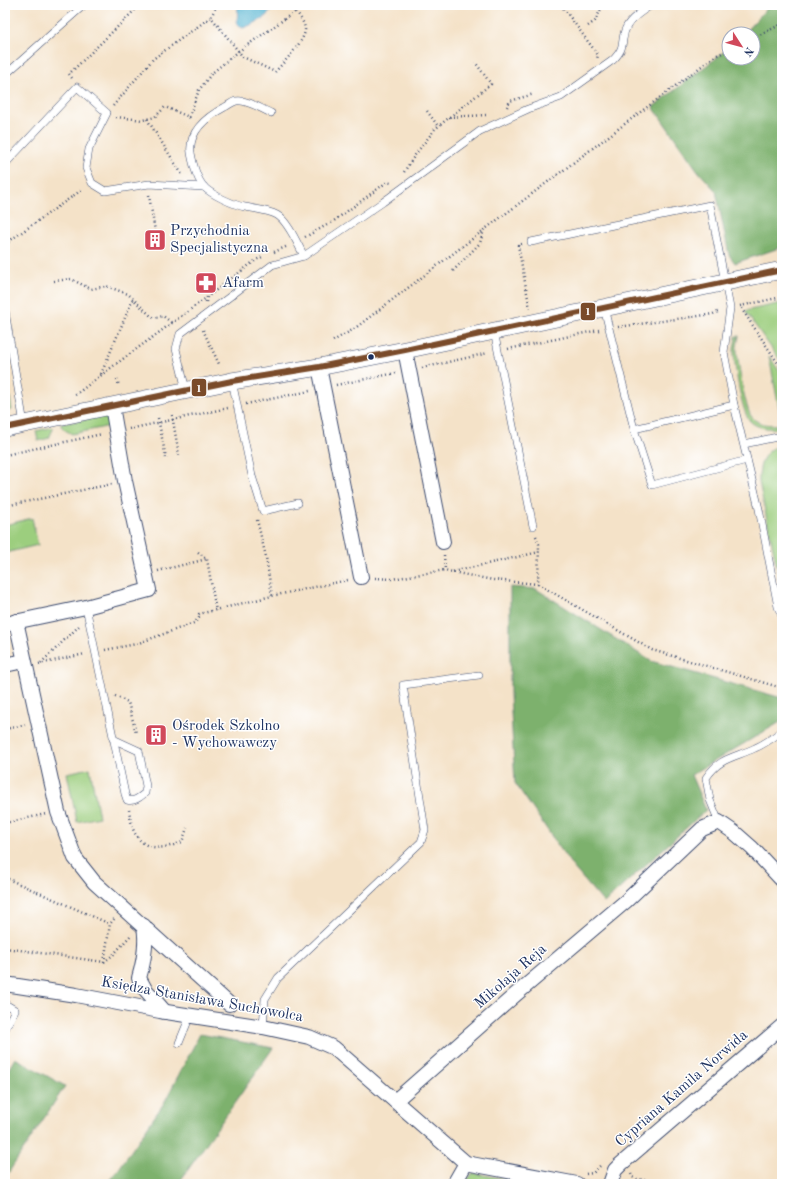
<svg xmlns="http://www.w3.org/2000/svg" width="787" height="1189" viewBox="0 0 787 1189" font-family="'Old Standard TT',serif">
<rect width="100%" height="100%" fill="#fff"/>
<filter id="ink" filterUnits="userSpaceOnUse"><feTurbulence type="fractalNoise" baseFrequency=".025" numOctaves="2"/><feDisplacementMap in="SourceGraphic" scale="8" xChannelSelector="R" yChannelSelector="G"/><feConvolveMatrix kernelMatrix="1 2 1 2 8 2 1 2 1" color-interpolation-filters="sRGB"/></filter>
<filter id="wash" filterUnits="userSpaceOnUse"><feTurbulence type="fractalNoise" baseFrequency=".012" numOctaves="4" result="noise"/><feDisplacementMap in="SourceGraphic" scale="16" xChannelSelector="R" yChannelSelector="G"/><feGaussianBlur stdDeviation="0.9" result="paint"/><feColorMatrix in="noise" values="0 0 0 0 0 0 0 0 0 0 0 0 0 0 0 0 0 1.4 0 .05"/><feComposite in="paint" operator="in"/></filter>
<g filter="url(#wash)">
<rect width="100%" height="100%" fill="#f4e2c8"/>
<g fill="#9cce7e" stroke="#5c7e6e">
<polygon points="782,303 782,363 745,311"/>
<path d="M 736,336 L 739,336 C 738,341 736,347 737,352 C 738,362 745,408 751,416 C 757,425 771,426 782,424 L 769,356 L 782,375 L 782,428 C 771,429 758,429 750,421 C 742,414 734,363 734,351 C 734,346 736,341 736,336 Z"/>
<polygon points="5,367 12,410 5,411"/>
<polygon points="105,416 109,419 110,426 72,434 65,430 61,426 61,424"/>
<polygon points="53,427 53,429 49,438 38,441 36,431"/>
<path d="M 782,444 L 782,591 L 759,482 C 759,463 763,451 782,444 Z"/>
<polygon points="32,518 38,545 5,553 5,525"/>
<polygon points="90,768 99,817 77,822 67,773"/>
<polygon points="473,1173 511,1180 496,1184 464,1184"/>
</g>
<g fill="#7db16d" stroke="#4c7066">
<polygon points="770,5 782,5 782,247 735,263 729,255 716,191 698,171 653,107 729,48 729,58 753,58 753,34 743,34"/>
<polygon points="510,587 536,589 651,661 782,698 782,721 691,775 706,810 604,903 573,867 515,783 510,694"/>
<polygon points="200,1034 273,1048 178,1184 106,1184 118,1170 164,1103"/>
<polygon points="15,1058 65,1086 5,1178 5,1075"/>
</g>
<path fill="#50b1cf" stroke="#367096" d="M 238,5 L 274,5 C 271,16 254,24 243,28 L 237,25 Z"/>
</g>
<g filter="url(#ink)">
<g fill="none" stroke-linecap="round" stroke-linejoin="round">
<g stroke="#3c4a6e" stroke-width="8">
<g id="service">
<polyline points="5,75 84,5"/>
<path d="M 271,113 C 261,109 247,99 236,101 C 232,102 229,105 225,107 C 208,116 188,131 191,153 C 193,164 196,178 204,187 C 212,195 234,205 245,207 C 255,209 268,210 277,215 C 288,221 298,245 304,256"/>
<polyline points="5,164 77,87 107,113 89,149 86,168 92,183 105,191 149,184 204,187"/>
<polyline points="531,242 710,205 730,308 724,352 734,405 759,509 778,607 782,616"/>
<polyline points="604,308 634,429 652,485 747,460"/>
<polyline points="5,311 24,424"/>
<polyline points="494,331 533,526"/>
<polyline points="232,381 252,476 263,511 298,503"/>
<path d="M 186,390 L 176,349 L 180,334 L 272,265 L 304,256 L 383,202 L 480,131 L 528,109 L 561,97 L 613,60 C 628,45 619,40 627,26 C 632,17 643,11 651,5"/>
<polyline points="634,429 734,405"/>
<polyline points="744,444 782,436"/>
<path d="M 86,607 L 125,794 L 127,800 C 135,802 140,797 145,793 L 146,786 L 139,751 L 113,739"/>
<path d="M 719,822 L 710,800 L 706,778 C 720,757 734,758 755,748 C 765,744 774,737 782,731"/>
<polyline points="5,1004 15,1010 5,1029"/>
<polyline points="263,1027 265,999 278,978 421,842 425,830 403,685 479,675"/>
<polyline points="179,1043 190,1016"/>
</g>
</g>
<g stroke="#3c4a6e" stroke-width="16">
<g id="minor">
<polyline points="405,350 443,542"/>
<polyline points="319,367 361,577"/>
<polyline points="16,621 58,812 75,858 94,882 229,1004"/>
<polyline points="5,624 86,607 149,590 125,481 112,406"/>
<polyline points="5,665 24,661"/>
<path d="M 144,926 C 147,943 144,961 139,978 L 145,989 L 165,1012"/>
<polyline points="5,984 76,995 160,1011 263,1027 309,1037 334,1048 466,1163 577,1184"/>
<polyline points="395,1101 515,995 626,901 702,829 719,822 735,833 752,848 782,880"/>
<polyline points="454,1184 466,1163"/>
<polyline points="610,1184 615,1170 621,1164 782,1026"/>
</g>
</g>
<g stroke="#3c4a6e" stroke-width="18">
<polyline id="tertiary" points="5,428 232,381 319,367 405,350 782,270"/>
</g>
<g stroke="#3c4a6e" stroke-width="2.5" stroke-dasharray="1 3" stroke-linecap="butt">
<path d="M 217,5 L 211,17 L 243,57 L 275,72 C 283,63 306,40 305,29 C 304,20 296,12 291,5"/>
<polyline points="561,5 598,55 597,59"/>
<polyline points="588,26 595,21 603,5"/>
<polyline points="753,38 782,24"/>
<polyline points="72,78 69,74 140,5"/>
<polyline points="113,106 153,59 211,17"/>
<polyline points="507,107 510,101 534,94"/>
<polyline points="427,111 438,126"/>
<polyline points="116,117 143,120 155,117 165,107 189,117 191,120"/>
<polyline points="189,117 199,90 212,73 239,51 296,11"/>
<polyline points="449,117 486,115"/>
<polyline points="147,119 183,176"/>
<polyline points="404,172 415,155 435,129 491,84 475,62"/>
<polyline points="149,195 155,231"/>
<polyline points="331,223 387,182 391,183"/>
<polyline points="305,237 327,225"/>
<polyline points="5,244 83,189"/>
<polyline points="522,244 518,245 530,309"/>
<polyline points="274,252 288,246"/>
<polyline points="453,271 480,243 484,230 715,56 729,50"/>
<polyline points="54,281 71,279 91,289 106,286 128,294 151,316 155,318 163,316 172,323"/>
<polyline points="206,302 207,297 256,260 262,257"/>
<polyline points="740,306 782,297"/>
<polyline points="742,308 743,311 782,369"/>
<polyline points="618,327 713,314 720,311"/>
<polyline points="203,330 219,364"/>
<polyline points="333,341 354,329 484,230"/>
<polyline points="508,349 599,330"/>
<polyline points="422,368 488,353"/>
<polyline points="101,374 133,299"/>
<polyline points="117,379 119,386"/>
<polyline points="336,385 396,373"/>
<polyline points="75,395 112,367 206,298"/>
<polyline points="246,404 310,391"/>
<polyline points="172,415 179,455"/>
<polyline points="158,418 166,458"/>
<polyline points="129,429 228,408"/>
<polyline points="5,455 102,434"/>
<polyline points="5,506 112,484"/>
<polyline points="257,520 266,557 272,596"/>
<polyline points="536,536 539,544 538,584 652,650 782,688"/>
<polyline points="198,552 207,559 216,611"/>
<polyline points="444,555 445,570"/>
<polyline points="158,571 207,559"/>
<polyline points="375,578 392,579 445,570 452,572"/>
<polyline points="538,584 493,580 452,572 539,552"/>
<polyline points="105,650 136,644 194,623 199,618 199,614 272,596 348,580"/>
<polyline points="41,663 79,626"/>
<polyline points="39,664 85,654"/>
<polyline points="115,696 128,702 136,733"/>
<polyline points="5,729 25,725"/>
<path d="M 129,810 C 130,816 131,824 133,829 C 142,852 163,850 182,842 L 187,828"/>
<polyline points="5,823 46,814"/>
<polyline points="5,867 8,879 5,878"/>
<polyline points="8,879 110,924"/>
<polyline points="5,948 104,962 110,924 115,918"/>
<polyline points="104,962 113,955 131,935"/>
<polyline points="586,1174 593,1173 600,1166"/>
<polyline points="631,1174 632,1177 637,1179 676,1184"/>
</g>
<use href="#service" stroke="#fff" stroke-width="7"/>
<use href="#minor" stroke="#fff" stroke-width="14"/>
<use href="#tertiary" stroke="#fff" stroke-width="17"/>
<g stroke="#fff" stroke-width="9">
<polyline id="bus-1" points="5,428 232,381 319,367 405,350 782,270"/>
</g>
<use href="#bus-1" stroke="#7a4b2a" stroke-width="6"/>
</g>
</g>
<defs>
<g id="building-square" transform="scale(1.15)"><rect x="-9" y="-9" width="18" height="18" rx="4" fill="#d1495b" stroke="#fff"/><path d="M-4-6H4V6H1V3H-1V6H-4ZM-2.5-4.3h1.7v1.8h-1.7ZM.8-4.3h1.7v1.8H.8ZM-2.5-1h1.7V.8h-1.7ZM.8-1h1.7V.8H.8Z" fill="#fff"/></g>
<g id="pharmacy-square" transform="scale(1.15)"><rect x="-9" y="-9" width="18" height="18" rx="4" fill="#d1495b" stroke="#fff"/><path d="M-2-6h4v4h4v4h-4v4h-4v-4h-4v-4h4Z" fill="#fff"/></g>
</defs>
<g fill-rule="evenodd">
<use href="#building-square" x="155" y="240"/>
<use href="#pharmacy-square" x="206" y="283"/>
<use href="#building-square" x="156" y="735"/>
</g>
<circle fill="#1b2f5e" stroke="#fff" stroke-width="1.5" cx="371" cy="357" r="3.5"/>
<g text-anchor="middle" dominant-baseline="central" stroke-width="3" stroke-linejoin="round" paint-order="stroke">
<g font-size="15" fill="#1b2f5e" stroke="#fff" text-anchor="start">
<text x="170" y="231">Przychodnia<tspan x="170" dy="17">Specjalistyczna</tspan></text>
<text x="222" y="283">Afarm</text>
<text x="172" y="726">Ośrodek Szkolno<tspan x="172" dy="17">- Wychowawczy</tspan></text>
</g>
<g font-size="15" fill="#1b2f5e" stroke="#fff">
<text transform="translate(511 977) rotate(-41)">Mikołaja Reja</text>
<text transform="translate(202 1000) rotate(10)">Księdza Stanisława Suchowolca</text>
<text transform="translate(682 1089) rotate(-41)">Cypriana Kamila Norwida</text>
</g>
</g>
<g stroke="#fff" stroke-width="1.5">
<rect x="580" y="302" width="16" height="19" rx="4" fill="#7a4b2a"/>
<rect x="191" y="378" width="16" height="19" rx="4" fill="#7a4b2a"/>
</g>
<g font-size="11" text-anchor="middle" font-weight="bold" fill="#fff">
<text x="588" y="315">1</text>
<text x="199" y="392">1</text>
</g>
<rect width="787" height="1189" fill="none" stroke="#fff" stroke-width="20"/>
<g transform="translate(741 46) rotate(126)"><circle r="19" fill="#ffffff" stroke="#a4acbf"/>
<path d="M0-3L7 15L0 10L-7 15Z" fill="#d1495b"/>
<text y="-6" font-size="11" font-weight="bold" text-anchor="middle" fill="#1b2f5e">N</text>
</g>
</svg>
